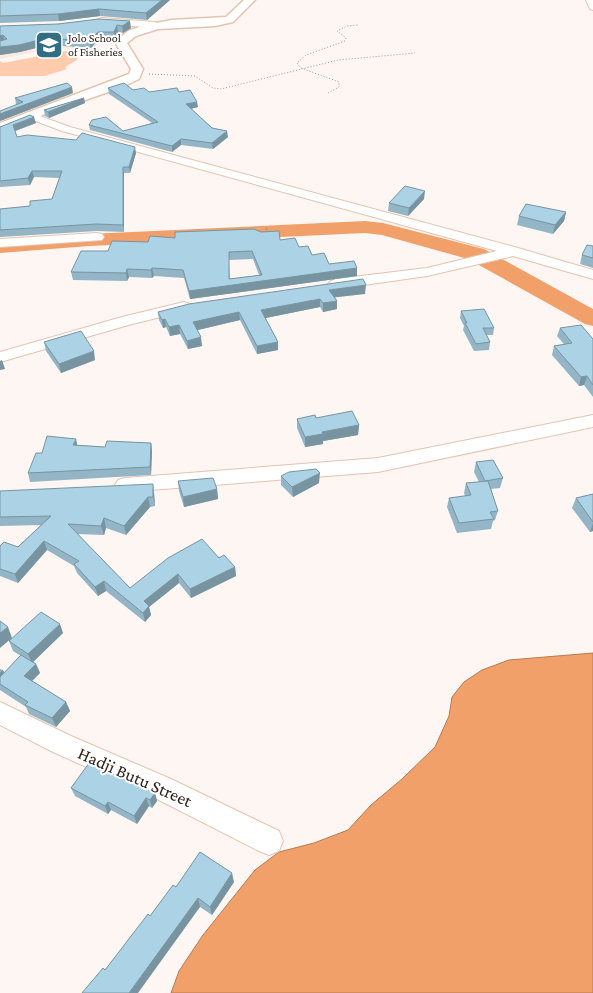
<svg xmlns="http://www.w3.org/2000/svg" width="593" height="993" viewBox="0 0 593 993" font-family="'Crimson Pro',serif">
<rect width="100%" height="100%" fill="#fef6f2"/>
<polygon fill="#fbeadf" points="84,34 103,42 88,51 57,48 0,59 0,35"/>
<polygon fill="#feccac" points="71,50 78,55 77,60 65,67 67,69 45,76 0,76 0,61 3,63"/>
<polygon fill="#f2a06a" stroke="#b87a52" points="593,653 593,993 171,993 179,971 203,935 255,870 279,852 314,843 348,830 371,805 402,779 435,747 449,716 452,697 464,682 482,670 509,660"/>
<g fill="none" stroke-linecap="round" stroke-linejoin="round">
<polygon fill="#f2a06a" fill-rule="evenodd" points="365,221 383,223 484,249 593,309 593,326 585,324 468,259 382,235 365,233 89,246 0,253 0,241 89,234"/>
<g stroke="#e6c3ae" stroke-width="2">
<g id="minor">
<polygon points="586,0 593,0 593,10 590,9"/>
<polygon points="102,18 155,22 160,25 155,28 99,23 99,19"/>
<polygon points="29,112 70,127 518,248 593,270 593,279 513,256 427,276 336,289 331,287 328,284 331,281 336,279 427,268 497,251 62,131 25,117 23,115"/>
<polygon points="97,233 102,234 104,237 102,240 0,247 0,239"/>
<polygon points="184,302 190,304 192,307 190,310 132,324 0,362 0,352 122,317"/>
<polygon points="593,415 593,427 378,472 125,492 118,490 115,485 118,480 125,478 378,458"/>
<polygon points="0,702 71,736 171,779 279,831 283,841 279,851 269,855 259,851 153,797 53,752 0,725"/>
</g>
</g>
<g stroke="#e6c3ae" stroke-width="3">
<polygon id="tertiary" points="244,0 255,0 233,22 215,26 158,29 136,36 127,43 143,69 139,79 120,88 50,112 0,132 0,123 129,74 131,69 115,42 128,31 145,25 172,20 226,17"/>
</g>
<g stroke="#a59b95" stroke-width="1" stroke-dasharray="1 2" stroke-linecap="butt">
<polyline points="149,74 195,76 213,88 221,89 338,60 415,53"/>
<polyline points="328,93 339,87 339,82 301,68 297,63 306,55 345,41 346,38 337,31 347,26 358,25"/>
</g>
<polyline stroke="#a59b95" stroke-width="2" stroke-dasharray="2 2.5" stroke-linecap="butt" points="266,228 270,235"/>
<use href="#minor" fill="#fff" fill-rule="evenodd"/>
<use href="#tertiary" fill="#fff" fill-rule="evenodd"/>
</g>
<g fill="#93b5c5" fill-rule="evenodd">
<polygon points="0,0 170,0 147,20 100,16 59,21 0,23"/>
<polygon points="99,19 131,28 123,33 118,32 115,39 99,39 91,48 48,45 20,52 0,55 0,26 58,24"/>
<polygon points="108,88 149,92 179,92 198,107 191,109 212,128 228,137 213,149 181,145 172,152 90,130 89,125 123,131 152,123 109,94"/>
<polygon points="73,93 0,121 0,111 18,105 16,104 15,98"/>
<polygon points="84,98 85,103 49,118 45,116 44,110"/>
<polygon points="36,123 15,131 17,137 136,153 130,173 124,173 124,232 97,231 0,237 0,209 30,206 52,199 59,178 34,177 30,185 0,187 0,127"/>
<polygon points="424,199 408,216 388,211 389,203"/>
<polygon points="566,212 564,221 553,234 517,225 519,216"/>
<path d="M 175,238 L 280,240 L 299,247 L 312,255 L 329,264 L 357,268 L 357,276 L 190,299 L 184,278 L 154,276 L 152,278 L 129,277 L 127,281 L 73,280 L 71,272 L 108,251 L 148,242 ZM 253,259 L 259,275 L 230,279 L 229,260 Z"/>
<polygon points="593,246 593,268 580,264 582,255"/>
<polygon points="365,294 335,297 337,301 337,309 323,312 320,307 265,318 278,350 257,354 240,320 197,330 202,346 188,349 180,334 170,336 166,327 163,328 159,320 158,312"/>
<polygon points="461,311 494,328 493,335 486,335 490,342 489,350 474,351 463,330 464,326 460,318"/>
<polygon points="560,328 593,339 593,397 584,385 579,386 552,355 554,346 564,344 557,336"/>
<polygon points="44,342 95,360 61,373 46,351"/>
<polygon points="316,418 359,425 358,435 323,441 323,444 305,447 297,428 297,419"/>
<polygon points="151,443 152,451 151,475 30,482 28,473 42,453 78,445 105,447"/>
<polygon points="476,462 503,478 500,488 491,489 498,511 495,520 493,521 491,529 457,533 447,507 449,498 465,496 464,493 466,483 479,482 474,472"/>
<polygon points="281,476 319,483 293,497 281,485"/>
<polygon points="178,481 217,489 218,499 184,507 179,491"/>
<polygon points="0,491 154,493 155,506 150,507 126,535 106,528 104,535 77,534 130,588 219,558 235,567 236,576 191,598 179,583 149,607 151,615 145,622 106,591 98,596 77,573 74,566 47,550 18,583 0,576 0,546 18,547 41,525 0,526"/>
<polygon points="593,494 593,531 590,532 572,508 576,498"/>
<polygon points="63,633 33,662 36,664 40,673 32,681 66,702 70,711 56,727 29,714 26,707 0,690 0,669 3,670 4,673 21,656 13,651 9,641"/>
<polygon points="71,788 155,793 157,801 152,808 149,806 137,824 111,810 108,814 75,796"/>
<polygon points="234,882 212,915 200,907 105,970 150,916 176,887"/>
</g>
<g fill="#7894a0">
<polygon points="162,0 170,0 147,20 146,13"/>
<polygon points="99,9 100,16 59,21 58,14"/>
<polygon points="130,21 131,28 123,33 122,26"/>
<polygon points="117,25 118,32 115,39 114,32"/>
<polygon points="98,32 99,39 91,48 89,41"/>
<polygon points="3,35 5,42 0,43 0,36"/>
<polygon points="47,38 48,45 20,52 0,55 0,47"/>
<polygon points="72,87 73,93 0,121 0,114"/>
<polygon points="84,98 85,103 49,118 48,112"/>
<polygon points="197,102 198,107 186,110 186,104"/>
<polygon points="34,117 36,123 15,131 13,125"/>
<polygon points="227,131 228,137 213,149 212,143"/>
<polygon points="181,139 181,145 172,152 172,146"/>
<polygon points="135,147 136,153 130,173 129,167"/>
<polygon points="123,167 124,173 124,232 123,225"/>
<polygon points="32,171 34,177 30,185 28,178"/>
<polygon points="425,191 424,199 408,216 409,208"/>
<polygon points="566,212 564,221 553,234 555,225"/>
<polygon points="152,268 154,276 152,278 151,270"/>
<polygon points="357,268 357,276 190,299 189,291"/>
<polygon points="127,269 129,277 127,281 126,273"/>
<polygon points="366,285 365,294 329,298 329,290"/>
<polygon points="320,299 320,307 261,319 261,310"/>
<polygon points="337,301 337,309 323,312 323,303"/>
<polygon points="239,312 240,320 194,331 193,322"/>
<polygon points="165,319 166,327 163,328 162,320"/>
<polygon points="179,325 180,334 170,336 169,327"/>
<polygon points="201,337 202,346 188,349 187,341"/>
<polygon points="278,342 278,350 257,354 257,346"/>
<polygon points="94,351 95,360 61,373 59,364"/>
<polygon points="2,360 5,369 0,370 0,361"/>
<polygon points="587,376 584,385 579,386 581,377"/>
<polygon points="359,425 358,435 323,441 323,444 305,447 305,437 322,432"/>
<polygon points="76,439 78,448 73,445"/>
<polygon points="151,443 152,451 151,475 150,467"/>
<polygon points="320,473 319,483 293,497 292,487"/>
<polygon points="153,484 154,493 155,506 153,497"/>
<polygon points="217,489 218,499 184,507 183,497"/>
<polygon points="148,497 150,507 126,535 124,526"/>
<polygon points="104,518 106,528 104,535 101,526"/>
<polygon points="593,523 593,531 590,532"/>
<polygon points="44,541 47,550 18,583 15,574"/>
<polygon points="235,567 236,576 191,598 190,589"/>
<polygon points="178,574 179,583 149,607 151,615 145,622 143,613 144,601"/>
<polygon points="104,581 106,591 98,596 95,587"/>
<polygon points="60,624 63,633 32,663 28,654"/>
<polygon points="8,627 12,638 0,648 0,633"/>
<polygon points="36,664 40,673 28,685 24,676"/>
<polygon points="3,670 8,681 0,684 0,673"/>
<polygon points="66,702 70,711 56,727 52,718"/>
<polygon points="155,793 157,801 152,808 150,800"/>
<polygon points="146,798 149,806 137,824 134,816"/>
<polygon points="108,802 111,810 108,814 105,806"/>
<polygon points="232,873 234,882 212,915 210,907"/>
<polygon points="198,898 200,907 138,993 129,993"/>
</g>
<g fill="#abd3e5" stroke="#7894a0" fill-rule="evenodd">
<polygon points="0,0 162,0 146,13 99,9 58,14 0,16"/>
<polygon points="99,19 130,21 122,26 117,25 114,32 98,32 89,41 47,38 19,45 0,47 0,41 7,39 3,35 0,36 0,26 58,24"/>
<polygon points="67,83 72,87 0,114 0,111 23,102 15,98"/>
<polygon points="124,83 133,90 144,88 149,92 177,88 179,92 190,90 197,102 186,104 212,128 227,131 212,143 181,139 172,146 89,125 92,120 106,117 123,131 158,122 108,88"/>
<polygon points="84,98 48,112 44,110"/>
<polygon points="30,115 34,117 13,125 17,137 27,135 76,140 82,133 135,147 129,167 123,167 123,225 96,224 0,230 0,209 30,206 30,201 52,199 62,171 32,171 28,178 0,181 0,127"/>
<polygon points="405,186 425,191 409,208 389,203"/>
<polygon points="526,204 566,212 555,225 519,216"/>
<path d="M 254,229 L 261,232 L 279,231 L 280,240 L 295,238 L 299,247 L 308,246 L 312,255 L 324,253 L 329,264 L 354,261 L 357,268 L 189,291 L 183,270 L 152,268 L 151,270 L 127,269 L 126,273 L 71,272 L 81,251 L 108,251 L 112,241 L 148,242 L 150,236 L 175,238 L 175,232 ZM 252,251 L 262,275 L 229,279 L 229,252 Z"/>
<polygon points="587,245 593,246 593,258 582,255"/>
<polygon points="363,279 366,285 329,290 337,301 323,303 320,299 261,310 278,342 257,346 239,312 193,322 201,337 187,341 179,325 169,327 165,319 162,320 158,312 189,304"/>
<polygon points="484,309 494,328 483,328 490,342 476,344 465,323 467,323 461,311"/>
<polygon points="581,325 593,339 593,385 587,376 581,377 554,346 572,343 560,328"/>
<polygon points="81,331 94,351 59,364 44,342"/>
<polygon points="352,411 359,425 322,432 323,434 305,437 297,419 315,415 316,418"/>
<polygon points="47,436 76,439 73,445 105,447 107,441 151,443 150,467 28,473 36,453 42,453"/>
<polygon points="493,460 503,478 485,481 476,462"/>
<polygon points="316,469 320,473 292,487 281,476 289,472"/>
<polygon points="213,478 217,489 183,497 178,481"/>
<polygon points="488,481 498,511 490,512 494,519 459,523 449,498 471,495 466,483"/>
<polygon points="153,484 153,497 148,497 124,526 104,518 101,526 68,524 130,588 168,558 202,539 219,558 224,555 235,567 190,589 178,574 144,601 149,606 143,613 104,581 95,587 74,564 79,561 44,541 15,574 0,569 0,546 4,542 18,547 51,516 0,517 0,491"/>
<polygon points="593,494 593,522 576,498"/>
<polygon points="41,612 60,624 28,654 9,641"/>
<polygon points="0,621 8,627 0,633"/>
<polygon points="21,655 36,664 24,676 66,702 52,718 25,705 28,702 0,684 0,677"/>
<polygon points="89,763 155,793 150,800 146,798 134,816 108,802 105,806 71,788"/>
<polygon points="200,852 232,873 210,907 198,898 129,993 82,993 103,968 105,970 148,914 150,916 173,885 176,887"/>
</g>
<defs>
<g id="school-square" transform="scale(1.4375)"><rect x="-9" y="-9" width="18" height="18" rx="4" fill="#316e84" stroke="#fff"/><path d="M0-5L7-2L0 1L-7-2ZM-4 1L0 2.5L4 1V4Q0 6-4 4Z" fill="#fff"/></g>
</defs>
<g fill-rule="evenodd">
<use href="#school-square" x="49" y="45"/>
</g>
<g text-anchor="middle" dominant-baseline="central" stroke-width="4" stroke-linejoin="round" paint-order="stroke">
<g font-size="12" fill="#30231b" stroke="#fff" text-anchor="start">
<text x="68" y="38">Jolo School<tspan x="68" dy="14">of Fisheries</tspan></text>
</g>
<g font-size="18" fill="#30231b" stroke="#fff">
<text transform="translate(135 777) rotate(24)">Hadji Butu Street</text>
</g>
</g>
</svg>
